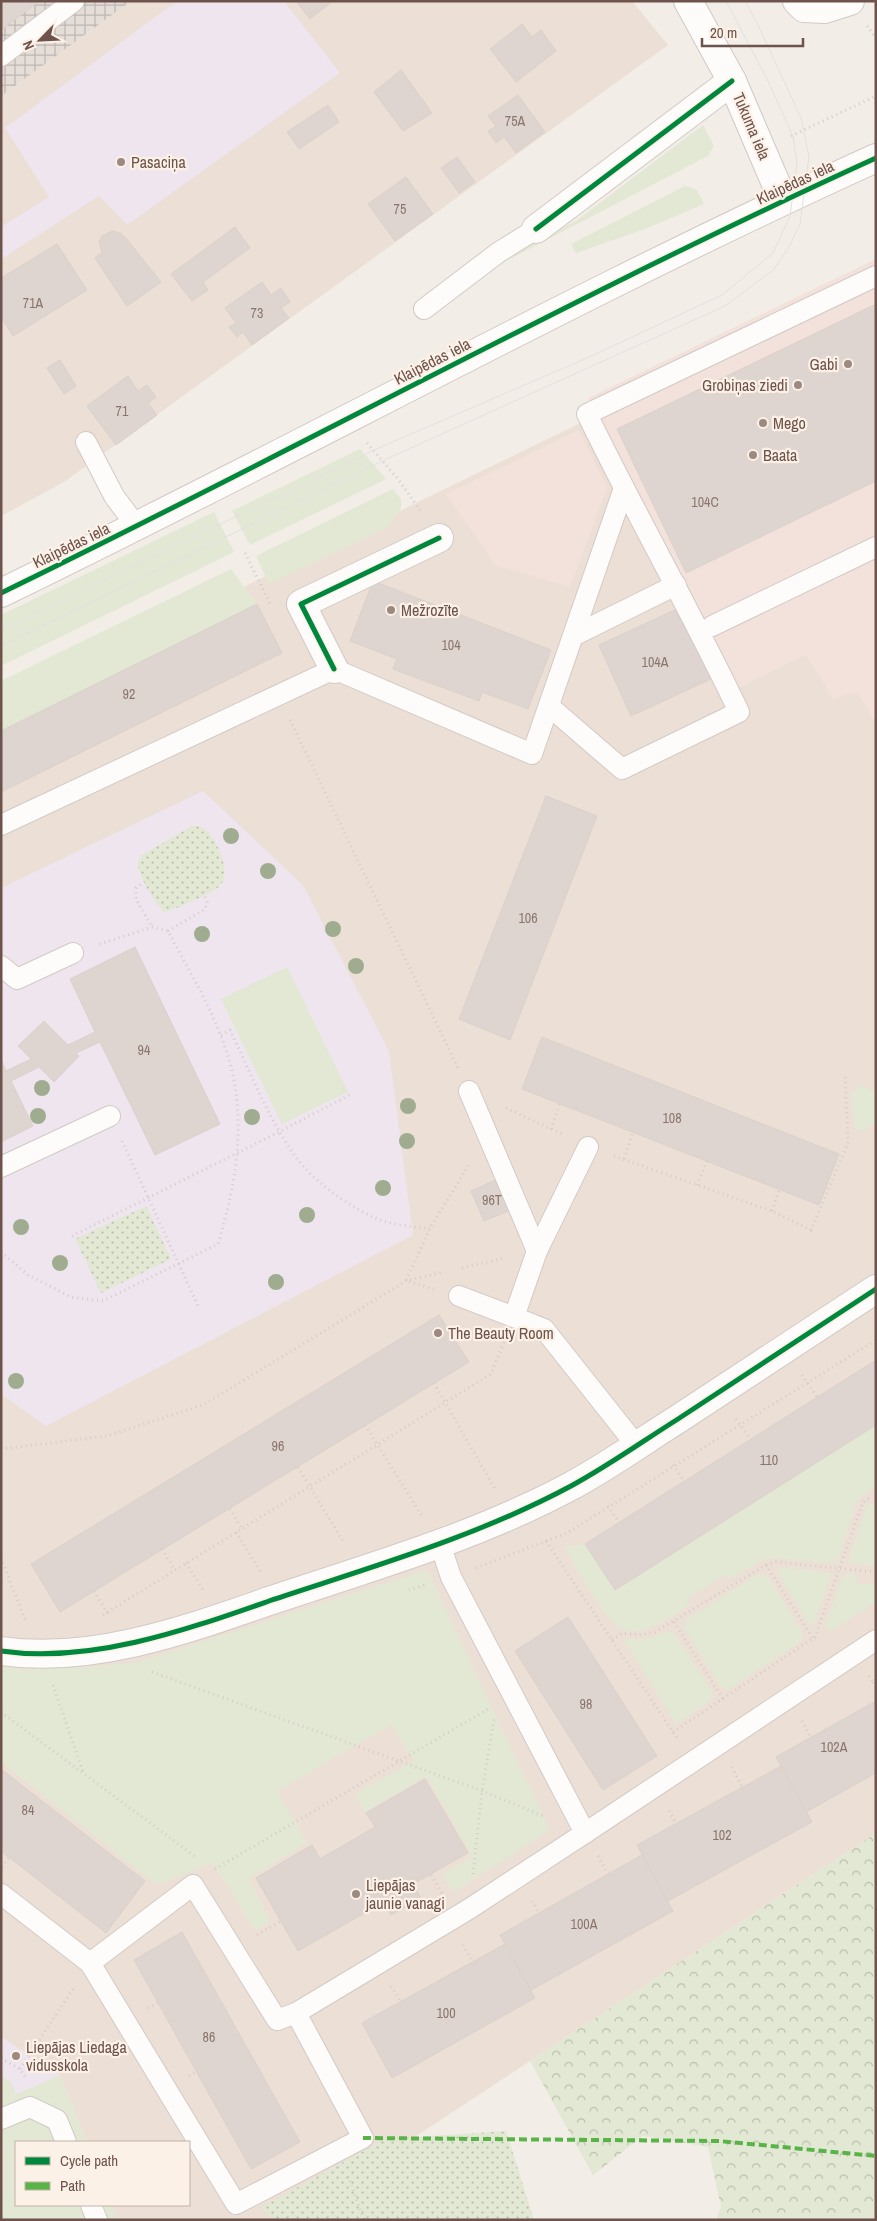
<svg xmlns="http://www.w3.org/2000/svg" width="877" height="2221" viewBox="0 0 877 2221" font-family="'Archivo Narrow',sans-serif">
<defs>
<pattern id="industrial-grid" width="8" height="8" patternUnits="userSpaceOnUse" patternTransform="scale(1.25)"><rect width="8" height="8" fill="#e5ddd8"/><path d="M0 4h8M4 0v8" fill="none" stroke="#beb6b1"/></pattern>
<pattern id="forest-crowns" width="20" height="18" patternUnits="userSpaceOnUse" patternTransform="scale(1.25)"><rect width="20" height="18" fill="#e2e8d3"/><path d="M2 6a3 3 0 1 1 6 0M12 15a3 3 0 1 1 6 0" fill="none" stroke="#bbbfad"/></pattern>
<pattern id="park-dots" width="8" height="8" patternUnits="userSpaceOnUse" patternTransform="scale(1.25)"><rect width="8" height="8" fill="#e2e8d3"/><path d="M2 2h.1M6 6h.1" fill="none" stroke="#bbbfad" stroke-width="1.8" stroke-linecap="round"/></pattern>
</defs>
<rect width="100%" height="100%" fill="#f3ede7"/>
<g fill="#ecdfd5">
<polygon points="131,1 632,1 668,45 64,482 1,516 1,96"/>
<polygon points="597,415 735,689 806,654 833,698 858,691 873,718 876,718 876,1833 289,2220 118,2220 112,2205 189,2205 189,2142 87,2142 60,2075 1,2037 1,705"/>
</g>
<g fill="#f3e1db">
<polygon points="876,259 876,718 873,719 858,691 833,699 806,654 735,689 588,398"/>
<polygon points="579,430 607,488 570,587 495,565 446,494"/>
</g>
<polygon fill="url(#industrial-grid)" points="1,1 131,1 1,96"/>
<g fill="#eee5ee">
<polygon points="177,1 284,1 340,73 127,225 99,196 1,259 1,227 49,197 5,128"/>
<polygon points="203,791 303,885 389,1051 413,1235 46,1426 1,1394 1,888"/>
<polygon points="1,2037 60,2075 1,2101"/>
</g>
<g fill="#e2e8d3">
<polygon points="703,125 714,146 708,156 504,262 502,256 576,221"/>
<polygon points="685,186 697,190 704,204 645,229 576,253 571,244"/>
<polygon points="360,449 386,479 250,545 232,511"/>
<polygon points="393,489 401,499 401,508 388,527 269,584 256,556"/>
<polygon points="214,512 234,552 1,666 1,615"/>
<polygon points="231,569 257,604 1,731 1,681"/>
<polygon points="287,967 348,1092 282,1124 221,999"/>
<polygon points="860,1086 876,1092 876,1123 861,1131 855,1128 851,1094"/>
<path d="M 876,1425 L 876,1487 L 863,1495 L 857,1502 L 838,1559 L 831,1563 L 772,1558 L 762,1560 L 728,1580 L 725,1575 L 686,1599 L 689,1605 C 670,1617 646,1638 622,1629 C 606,1623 574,1563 564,1547 L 585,1544 L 615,1590 Z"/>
<polygon points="871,1503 876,1510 876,1566 850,1563 848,1561 867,1506"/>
<polygon points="779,1567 830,1573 831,1576 814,1625 809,1625 777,1572"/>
<polygon points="427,1570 550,1830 454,1892 442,1874 472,1856 426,1776 365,1812 355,1794 414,1761 391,1725 277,1791 307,1843 249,1878 270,1922 255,1931 213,1863 157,1885 1,1762 1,1664 25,1670 135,1663"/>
<polygon points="758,1574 768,1576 803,1634 801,1642 727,1690 720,1686 684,1628 686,1620"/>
<polygon points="847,1574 856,1574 856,1578 860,1584 868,1585 876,1581 876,1602 829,1632 825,1625 842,1577"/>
<path d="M 668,1631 L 675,1634 L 713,1693 L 710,1701 L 676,1724 L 623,1639 L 625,1638 C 642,1641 653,1638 668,1631 Z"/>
<polygon points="60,2075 87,2142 16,2142 16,2205 112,2205 118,2220 1,2220 1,2076 12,2083 15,2091 14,2095"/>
</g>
<polygon fill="url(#forest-crowns)" points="876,1833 876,2220 716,2220 721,2207 708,2147 643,2136 593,2175 530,2061"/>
<g fill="url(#park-dots)">
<path d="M 192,826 C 198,826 205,827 209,833 C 218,843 232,874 220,886 C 212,893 175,910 164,912 C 156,904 136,873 138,862 C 138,861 141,856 142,855 Z"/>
<polygon points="146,1206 171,1259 101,1293 75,1239"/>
<polygon points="506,2131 534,2220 276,2220 260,2208 385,2139"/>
</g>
<g fill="#dfd5d0" stroke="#dbd0ca">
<polygon points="1,1 40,1 1,30"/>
<polygon points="296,1 333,1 310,19"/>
<polygon points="522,24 532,37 541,30 556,51 516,82 490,49"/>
<polygon points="401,70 432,113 403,131 374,92"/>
<polygon points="518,95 545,132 516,153 504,137 496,143 488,131 496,126 488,116"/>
<polygon points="328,105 339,122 299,149 287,132"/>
<polygon points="457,157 475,182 459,193 441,168"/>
<polygon points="406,177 433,214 395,241 368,204"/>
<polygon points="235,227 250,248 203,282 208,290 192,301 171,274"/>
<polygon points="112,231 120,233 125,237 161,282 127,306 95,258 102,252 99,242 102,236"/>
<polygon points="57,244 87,290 13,336 1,317 1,278"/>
<polygon points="262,282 271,295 281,288 290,302 281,308 289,318 252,345 243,332 237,337 229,327 236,323 225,308"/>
<polygon points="876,304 876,481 686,573 617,429"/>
<polygon points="60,360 76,386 64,394 47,368"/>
<polygon points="128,376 138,391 147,385 156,397 148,403 157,415 116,445 87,406"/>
<polygon points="373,581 551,650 528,709 482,692 479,701 393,669 397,659 350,641"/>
<polygon points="257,604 282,653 1,792 1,731"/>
<polygon points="679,608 711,679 631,716 599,645"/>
<polygon points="546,796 597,816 510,1040 459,1019"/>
<polygon points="135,947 220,1124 155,1155 100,1042 76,1053 79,1056 54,1082 39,1067 11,1081 33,1126 1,1142 1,1060 6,1071 31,1059 18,1046 44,1021 68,1045 95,1032 70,979"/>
<polygon points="542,1037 839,1154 819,1205 522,1089"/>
<polygon points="500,1178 513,1209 484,1221 471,1191"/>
<polygon points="439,1315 469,1362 60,1612 31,1564"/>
<polygon points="876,1360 876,1425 615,1590 585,1544"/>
<polygon points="568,1617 657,1756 603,1790 515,1651"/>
<polygon points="876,1701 876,1773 806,1812 776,1757"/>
<polygon points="781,1766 812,1822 668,1901 637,1845"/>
<polygon points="1,1769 145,1881 106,1933 1,1851"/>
<polygon points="425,1779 468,1853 413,1884 421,1898 391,1915 384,1902 298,1951 256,1878 312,1845 320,1859 375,1827 366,1813"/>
<polygon points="642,1855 673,1911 531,1990 500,1935"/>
<polygon points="182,1932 300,2142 251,2169 134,1960"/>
<polygon points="505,1944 535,1998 392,2078 362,2023"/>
</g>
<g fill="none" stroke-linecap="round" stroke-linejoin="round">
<g stroke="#d2cac5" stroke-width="22">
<g id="lane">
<polyline points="1,56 74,1"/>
<polyline points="424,309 499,252 536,229"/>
<polyline points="86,442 114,496 137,527"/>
<polyline points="712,626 876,547"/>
<polyline points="573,636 676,585"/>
<path d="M 549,706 L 622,769 L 739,712 C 691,611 636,515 587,414 L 876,276"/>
<polyline points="1,825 334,669 532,754 624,488"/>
<polyline points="1,966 17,979 73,953"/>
<polyline points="469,1091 537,1251"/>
<polyline points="588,1147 537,1251 514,1317 544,1329 636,1445"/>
<polyline points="1,1167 110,1116"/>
<polyline points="459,1296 514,1317"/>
<polyline points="585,1833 876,1640"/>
<polyline points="1,1894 90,1963 236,2204 363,2138 296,2013 469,1909 585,1833 451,1577 440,1544"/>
<polyline points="90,1963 193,1885 277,2020 296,2013"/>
<polyline points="1,2119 30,2107 57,2120 66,2142"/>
<polyline points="91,2205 97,2220"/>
</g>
</g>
<g stroke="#d2cac5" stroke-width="30">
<g id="street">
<polyline points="797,1 804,8 825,9 850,1"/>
<polyline points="536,229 732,81"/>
<polyline points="334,669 301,604 439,538"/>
<path d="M 1,1651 C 91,1664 186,1630 269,1601 C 371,1567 476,1537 571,1486 C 608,1466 643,1441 678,1419 C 744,1376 810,1333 876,1289"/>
</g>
</g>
<g stroke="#d2c8c4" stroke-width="30">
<g id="secondary">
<polyline points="688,1 732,81 783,200"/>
<path d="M 1,593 C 294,451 579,293 876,158"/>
</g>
</g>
<g stroke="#d5ccc9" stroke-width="3" stroke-dasharray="1 4" stroke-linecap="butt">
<polyline points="867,26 876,38"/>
<polyline points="791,136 876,96"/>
<polyline points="367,443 398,479 422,513"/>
<polyline points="245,553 270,604"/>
<polyline points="290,720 458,1068"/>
<polyline points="149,879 136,888 136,899 152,927"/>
<polyline points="168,931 205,909 207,902 203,890"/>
<path d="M 221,1035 L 230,1030 C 250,1072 268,1118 295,1156 C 312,1180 347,1205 373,1217 C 390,1225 412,1227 430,1228"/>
<polyline points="506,1108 564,1135"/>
<polyline points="551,1129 560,1103"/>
<polyline points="122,1141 199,1308"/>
<polyline points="614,1156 772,1211 811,1230 848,1143 845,1075"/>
<polyline points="624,1159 633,1132"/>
<polyline points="697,1185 707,1161"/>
<polyline points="772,1211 779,1190"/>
<polyline points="72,1236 279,1132 351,1094"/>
<path d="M 1,1252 L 28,1275 L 71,1297 L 103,1301 L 218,1244 C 239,1174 249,1106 221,1036 C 207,1000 186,965 168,931 L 152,927 L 97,945"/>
<polyline points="462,1268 505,1258"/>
<polyline points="434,1289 406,1281 430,1228 470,1163"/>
<polyline points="802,1375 817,1397"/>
<polyline points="434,1383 495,1489"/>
<polyline points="736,1419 750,1439"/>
<polyline points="365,1425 422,1516"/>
<polyline points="1,1449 107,1436 203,1405 406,1281 444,1272"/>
<polyline points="673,1465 684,1481"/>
<polyline points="298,1467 344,1543"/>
<polyline points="608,1506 619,1522"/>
<polyline points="230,1509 242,1529"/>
<polyline points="236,1532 261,1572"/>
<polyline points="546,1541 677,1738"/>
<polyline points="162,1549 175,1570"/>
<polyline points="1,1558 26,1622"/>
<polyline points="186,1563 203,1590"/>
<polyline points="766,1565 813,1639"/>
<polyline points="476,1568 567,1533 876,1340"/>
<polyline points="409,1590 425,1585"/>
<polyline points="94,1591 108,1614"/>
<polyline points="103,1615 491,1374 504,1342"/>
<polyline points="674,1622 723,1699"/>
<polyline points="612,1640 623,1633 638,1635 655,1632 766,1565 776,1562 876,1572"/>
<polyline points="152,1672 482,1791 546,1817"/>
<polyline points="869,1676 873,1682 876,1680"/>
<polyline points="873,1682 876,1687"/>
<polyline points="53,1685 83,1772"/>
<polyline points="1,1712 197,1858"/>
<polyline points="802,1721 811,1738"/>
<polyline points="673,1732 815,1637 863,1502 869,1498"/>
<polyline points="732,1767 742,1787"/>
<polyline points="669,1811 676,1824"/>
<polyline points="598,1856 608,1874"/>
<polyline points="2,1867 9,1857"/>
<polyline points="215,1869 490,1708"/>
<polyline points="473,1874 482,1791 494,1719"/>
<polyline points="431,1875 442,1893"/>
<polyline points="532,1901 539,1913"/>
<polyline points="257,1935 281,1921"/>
<polyline points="463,1945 473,1962"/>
<polyline points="391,1986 401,2002"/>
<polyline points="148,2008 158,2003"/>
<polyline points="1,2058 20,2069 27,2079"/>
<polyline points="20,2069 73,1989"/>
<polyline points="189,2076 197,2071"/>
<polyline points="348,2176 364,2220"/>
</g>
<use href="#lane" stroke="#fdfcfb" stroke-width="20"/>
<use href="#street" stroke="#fdfcfb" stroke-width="28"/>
<use href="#secondary" stroke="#fdfcfb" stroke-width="28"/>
<g stroke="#e3e0e3" stroke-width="1">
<polyline points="1,630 374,450 587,358 722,295 773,253 790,216 797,164 793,136 767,79 726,1"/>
<polyline points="1,646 382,461 725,306 773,270 788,249 800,224 809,157 801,118 758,25 745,1"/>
</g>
<polyline stroke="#59b447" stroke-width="4" stroke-dasharray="8 4" stroke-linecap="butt" points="363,2138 719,2141 876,2156"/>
<g stroke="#fcf1e7" stroke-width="8">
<g id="cycleway">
<polyline points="536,229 732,81"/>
<path d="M 1,593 C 294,451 579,293 876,158"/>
<polyline points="334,669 301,604 439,538"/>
<path d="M 1,1651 C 91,1664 186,1630 269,1601 C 371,1567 476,1537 571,1486 C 608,1466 643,1441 678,1419 C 744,1376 810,1333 876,1289"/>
</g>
</g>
<use href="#cycleway" stroke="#00873e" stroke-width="5"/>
</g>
<g fill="#9fac90">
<circle cx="231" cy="836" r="8"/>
<circle cx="268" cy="871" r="8"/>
<circle cx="333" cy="929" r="8"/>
<circle cx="202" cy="934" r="8"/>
<circle cx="356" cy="966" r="8"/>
<circle cx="42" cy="1088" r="8"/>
<circle cx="408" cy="1106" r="8"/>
<circle cx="38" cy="1116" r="8"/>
<circle cx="252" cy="1117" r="8"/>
<circle cx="407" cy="1141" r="8"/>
<circle cx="383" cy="1188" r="8"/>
<circle cx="307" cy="1215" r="8"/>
<circle cx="21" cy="1227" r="8"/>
<circle cx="60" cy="1263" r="8"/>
<circle cx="276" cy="1282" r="8"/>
<circle cx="16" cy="1381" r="8"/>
</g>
<g fill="#9c8982" stroke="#fcf1e7" stroke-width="2">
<circle cx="121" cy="162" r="5"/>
<circle cx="848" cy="364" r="5"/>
<circle cx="798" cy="385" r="5"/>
<circle cx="763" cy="423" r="5"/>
<circle cx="753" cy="455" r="5"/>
<circle cx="391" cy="610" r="5"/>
<circle cx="438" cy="1333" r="5"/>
<circle cx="356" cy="1894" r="5"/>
<circle cx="16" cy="2056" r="5"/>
</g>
<g text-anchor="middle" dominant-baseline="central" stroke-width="4.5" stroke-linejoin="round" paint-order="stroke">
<g font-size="14" fill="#8b766e">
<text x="515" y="121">75A</text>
<text x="400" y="209">75</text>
<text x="33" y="303">71A</text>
<text x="257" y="313">73</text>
<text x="122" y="411">71</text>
<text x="705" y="502">104C</text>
<text x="451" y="645">104</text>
<text x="655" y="662">104A</text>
<text x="129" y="694">92</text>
<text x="528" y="918">106</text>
<text x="144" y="1050">94</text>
<text x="672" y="1118">108</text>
<text x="492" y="1200">96T</text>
<text x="278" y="1446">96</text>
<text x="769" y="1460">110</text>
<text x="586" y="1704">98</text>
<text x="834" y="1747">102A</text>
<text x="28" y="1810">84</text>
<text x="722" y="1835">102</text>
<text x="584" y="1924">100A</text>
<text x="446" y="2013">100</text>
<text x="209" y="2037">86</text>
</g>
<g font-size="16" fill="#6d534b" stroke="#fcf1e7">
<text transform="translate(752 126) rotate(67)">Tukuma iela</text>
<text transform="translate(795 182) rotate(-25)">Klaipēdas iela</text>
<text transform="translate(432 361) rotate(-27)">Klaipēdas iela</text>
<text transform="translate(71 545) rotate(-26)">Klaipēdas iela</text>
</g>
<g font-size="16" fill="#6d534b" stroke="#fcf1e7" text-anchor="start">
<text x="131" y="162">Pasaciņa</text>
<text x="838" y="364" text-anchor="end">Gabi</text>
<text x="788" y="385" text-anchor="end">Grobiņas ziedi</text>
<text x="773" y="423">Mego</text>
<text x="763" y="455">Baata</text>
<text x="401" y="610">Mežrozīte</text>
<text x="448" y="1333">The Beauty Room</text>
<text x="366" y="1885">Liepājas<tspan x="366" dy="18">jaunie vanagi</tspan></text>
<text x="26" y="2047">Liepājas Liedaga<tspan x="26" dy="18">vidusskola</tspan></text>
</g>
</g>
<rect width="877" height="2221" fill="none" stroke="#6d534b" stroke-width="5"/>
<rect x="15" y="2141" width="175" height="65" fill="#fcf1e7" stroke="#c3b2a9"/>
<rect x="25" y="2157" width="25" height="8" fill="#00873e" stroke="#c3b2a9"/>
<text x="60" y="2166" font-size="15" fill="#6d534b">Cycle path</text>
<rect x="25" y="2182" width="25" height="8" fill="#59b447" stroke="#c3b2a9"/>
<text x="60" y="2191" font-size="15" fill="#6d534b">Path</text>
<g transform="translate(40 40) rotate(246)" stroke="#fcf1e7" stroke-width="4" paint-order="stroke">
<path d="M0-4L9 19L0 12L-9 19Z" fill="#6d534b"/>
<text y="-8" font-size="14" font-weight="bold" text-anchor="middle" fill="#6d534b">N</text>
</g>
<path d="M702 38v8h101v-8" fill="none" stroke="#6d534b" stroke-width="2.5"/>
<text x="710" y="38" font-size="15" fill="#6d534b" stroke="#fcf1e7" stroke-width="4" paint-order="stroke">20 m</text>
</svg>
